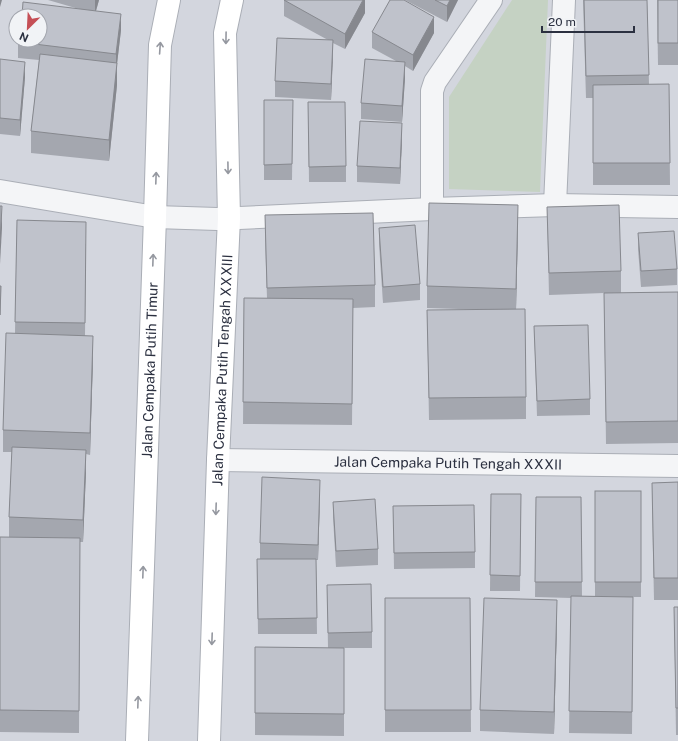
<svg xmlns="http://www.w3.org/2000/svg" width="678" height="741" viewBox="0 0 678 741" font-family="'Public Sans',sans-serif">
<rect width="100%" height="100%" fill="#e1e4e9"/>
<path fill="#d3d6de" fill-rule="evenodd" d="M 0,0 L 678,0 L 678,741 L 0,741 ZM 16,16 L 40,16 L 40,40 L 16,40 Z"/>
<polygon fill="#c5d2c3" points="512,0 548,0 540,192 449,189 449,97"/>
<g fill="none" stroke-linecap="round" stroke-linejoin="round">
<g stroke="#aaaeb6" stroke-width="24">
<g id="street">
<polyline points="0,191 155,217 217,219 432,209 555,205 678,207"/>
<polyline points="555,205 564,0"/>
<polyline points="432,209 432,91 435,82 491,0"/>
<path id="s1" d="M 218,460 L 678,466"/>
</g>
</g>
<g stroke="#aaaeb6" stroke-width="24">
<g id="secondary">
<path id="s2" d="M 137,741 L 155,217 L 160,45 L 169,0"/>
<path id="s3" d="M 209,741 L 218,460 L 229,218 L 225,33 L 232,0"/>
</g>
</g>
<use href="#street" stroke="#f4f5f7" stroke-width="22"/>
<use href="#secondary" stroke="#fff" stroke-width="22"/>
</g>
<g fill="#a4a7af">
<polygon points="48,0 99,0 96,11 121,30 117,64 117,85 109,161 31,153 31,131 39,60 18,58 18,42 79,9"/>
<polygon points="284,0 365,0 365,13 345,49 333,43 331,100 275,97 275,81 328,40 284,16"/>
<polygon points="405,0 458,0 447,22"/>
<polygon points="583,0 647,0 649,85 669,84 670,185 593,185 593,98 586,98"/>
<polygon points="657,0 678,0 678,65 658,65"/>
<polygon points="372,32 434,33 413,71 405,66 405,78 402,122 361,119 361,103 396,61 372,48"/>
<polygon points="0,59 25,77 20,136 0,134"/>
<polygon points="264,100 293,100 292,180 264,180"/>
<polygon points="308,102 346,166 346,182 309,182"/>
<polygon points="402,139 400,184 357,182 357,166"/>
<polygon points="547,207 621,271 621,293 678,292 678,443 606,444 604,293 549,295"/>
<polygon points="265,215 375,285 375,307 353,308 352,425 243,424 244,298 267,298 265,237"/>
<polygon points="17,220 86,244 85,335 93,358 90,455 86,454 86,472 83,542 80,542 79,733 0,732 0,537 9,538 9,517 12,452 3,452 3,430 15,333"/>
<polygon points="518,227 516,309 526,397 526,419 429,420 427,310 490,310 427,308 427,286"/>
<polygon points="379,228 420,284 420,300 383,303 379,244"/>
<polygon points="638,233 677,269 677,285 641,287 638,249"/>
<polygon points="534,326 590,399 590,415 537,416"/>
<polygon points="678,482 678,600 654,600 652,505 652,483"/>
<polygon points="595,491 641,491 641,597 633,597 632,734 569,733 571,598 535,597 536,497 581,497 582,596 595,596"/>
<polygon points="491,494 521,494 520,591 490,591"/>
<polygon points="320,495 318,560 316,560 317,634 258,634 257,559 276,559 260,559 260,543"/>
<polygon points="333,502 378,549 378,565 336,567 333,517"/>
<polygon points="393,506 475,552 475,568 394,569"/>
<polygon points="327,585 372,632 372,648 344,648 344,736 255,735 255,647 328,648"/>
<polygon points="385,598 470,598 471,732 385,732"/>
<polygon points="674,607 678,607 678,735 676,735"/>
<polygon points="557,622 554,734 480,731 480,710"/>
</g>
<g fill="#86888e">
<polygon points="0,0 2,0 0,7"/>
<polygon points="95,0 99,0 95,14"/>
<polygon points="363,0 365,0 365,13 345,49 345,34"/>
<polygon points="450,0 458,0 447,22 447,6"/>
<polygon points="121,14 121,30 117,64 117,85 109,161 109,140 116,69 116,54"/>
<polygon points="434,17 434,33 413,71 413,55"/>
<polygon points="333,40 333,56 331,100 331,84"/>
<polygon points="25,62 25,77 20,136 20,120"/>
<polygon points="405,62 405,78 402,122 402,106"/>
<polygon points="402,123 402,139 400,184 400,168"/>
<polygon points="518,205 518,227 516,310 516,289"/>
<polygon points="2,206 2,228 0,264 0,242"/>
<polygon points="93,336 93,358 90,455 90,433"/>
<polygon points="86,450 86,472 83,542 83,520"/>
<polygon points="320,480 320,495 318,560 318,545"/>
<polygon points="557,600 557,622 554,734 554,712"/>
</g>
<g fill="#bfc2cb" stroke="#86888e">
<polygon points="284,0 363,0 345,34"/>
<polygon points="390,0 404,0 434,17 413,55 372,32"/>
<polygon points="435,0 450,0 447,6"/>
<polygon points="584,0 647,0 649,75 586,76"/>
<rect x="658" y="0" width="20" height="43"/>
<polygon points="23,2 121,14 116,54 18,42 19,40 40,40 40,16 22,16"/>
<polygon points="277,38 333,40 331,84 275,81"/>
<polygon points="40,54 117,63 109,140 31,131"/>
<polygon points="0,59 25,62 20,120 0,118"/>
<polygon points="365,59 405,62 402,106 361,103"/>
<polygon points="669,84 670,163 593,163 593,85"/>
<polygon points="264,100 293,100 292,164 264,165"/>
<polygon points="308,102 345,102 346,166 309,167"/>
<polygon points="360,121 402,123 400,168 357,166"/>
<polygon points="429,203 518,205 516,289 427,286"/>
<polygon points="619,205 621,271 549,273 547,207"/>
<polygon points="0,206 2,206 0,242"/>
<polygon points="373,213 375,285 267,288 265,215"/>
<polygon points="17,220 86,222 85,323 15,322"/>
<polygon points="415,225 420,284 383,287 379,228"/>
<polygon points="674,231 677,269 641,271 638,233"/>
<polygon points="0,286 1,286 0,315"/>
<polygon points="678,292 678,421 606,422 604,293"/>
<polygon points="244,298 353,299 352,404 243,402"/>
<polygon points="525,309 526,397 429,398 427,310"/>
<polygon points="588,325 590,399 537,401 534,326"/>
<polygon points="6,333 93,336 90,433 3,430"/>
<polygon points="12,447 86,450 83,520 9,517"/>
<polygon points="262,477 320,480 318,545 260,543"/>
<polygon points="678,482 678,578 654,578 652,483"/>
<rect x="595" y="491" width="46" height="91"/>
<polygon points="491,494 521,494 520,576 490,575"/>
<polygon points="536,497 581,497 582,582 535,582"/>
<polygon points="375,499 378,549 336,551 333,502"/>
<polygon points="474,505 475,552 394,553 393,506"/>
<polygon points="0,537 80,538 79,711 0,710"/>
<polygon points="257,559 316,559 317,618 258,619"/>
<polygon points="371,584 372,632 328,633 327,585"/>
<polygon points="571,596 633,597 632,712 569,711"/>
<polygon points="385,598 470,598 471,710 385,710"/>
<polygon points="484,598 557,600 554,712 480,710"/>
<polygon points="674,607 678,607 678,708 676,708"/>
<polygon points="255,647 344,648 344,714 255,713"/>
</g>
<defs><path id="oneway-shaft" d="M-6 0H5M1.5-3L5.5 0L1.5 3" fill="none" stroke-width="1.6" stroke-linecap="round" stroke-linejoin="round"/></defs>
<g stroke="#9598a0">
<use href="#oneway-shaft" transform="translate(226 38) rotate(91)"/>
<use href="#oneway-shaft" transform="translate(160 48) rotate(-86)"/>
<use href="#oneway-shaft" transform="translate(228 168) rotate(89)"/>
<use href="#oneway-shaft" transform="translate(156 178) rotate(-88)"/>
<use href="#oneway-shaft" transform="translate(153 260) rotate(-88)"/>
<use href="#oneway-shaft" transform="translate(216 509) rotate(92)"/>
<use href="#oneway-shaft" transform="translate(143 572) rotate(-88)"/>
<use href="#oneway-shaft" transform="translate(212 639) rotate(92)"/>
<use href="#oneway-shaft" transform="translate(138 702) rotate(-88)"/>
</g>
<g text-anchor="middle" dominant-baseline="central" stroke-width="3" stroke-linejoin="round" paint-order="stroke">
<g font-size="14" fill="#2b3040" stroke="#f1f3f6">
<text stroke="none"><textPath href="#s2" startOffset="371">Jalan Cempaka Putih Timur</textPath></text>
<text stroke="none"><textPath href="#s3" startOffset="371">Jalan Cempaka Putih Tengah XXXIII</textPath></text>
<text stroke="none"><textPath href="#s1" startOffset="230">Jalan Cempaka Putih Tengah XXXII</textPath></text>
</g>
</g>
<g transform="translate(28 28) rotate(204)"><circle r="19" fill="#f1f3f6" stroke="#a2a5ad"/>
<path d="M0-3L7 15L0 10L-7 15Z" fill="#c54f56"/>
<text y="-6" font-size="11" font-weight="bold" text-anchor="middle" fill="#2b3040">N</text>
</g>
<path d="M542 26v6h92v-6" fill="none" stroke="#2b3040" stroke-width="2"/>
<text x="548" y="26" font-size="12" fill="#2b3040" stroke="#f1f3f6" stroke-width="3" paint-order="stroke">20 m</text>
</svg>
